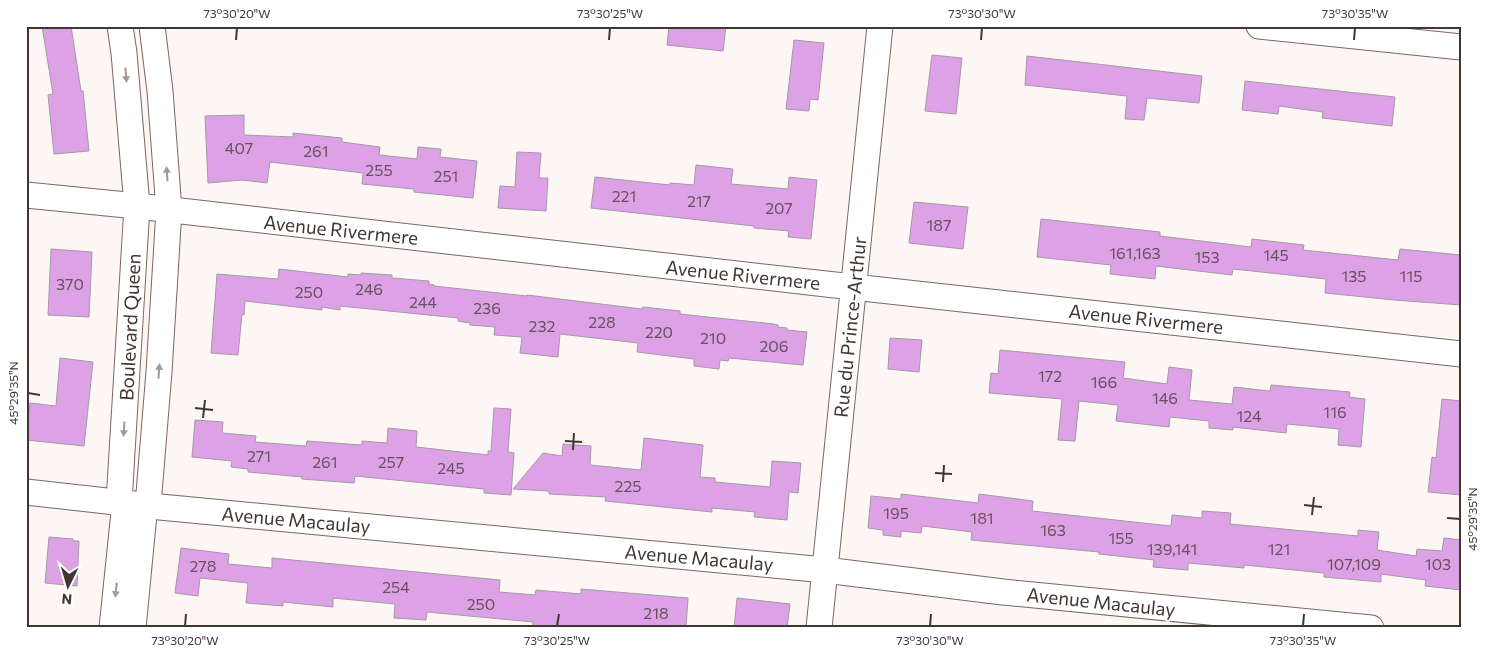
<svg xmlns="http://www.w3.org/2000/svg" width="1487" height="654" viewBox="0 0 1487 654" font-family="Commissioner,sans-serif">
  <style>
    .building { fill: #dda2e6; stroke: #a697a8 }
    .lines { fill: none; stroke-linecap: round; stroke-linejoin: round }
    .street-casing { stroke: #7c675e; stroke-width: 27 }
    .street { stroke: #fff; stroke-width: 25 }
    .oneway { fill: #a09a98 }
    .ticks { fill: none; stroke: #403632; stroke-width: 2 }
    .labels { text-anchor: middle; stroke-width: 4; stroke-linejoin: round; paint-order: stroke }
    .number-label { font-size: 16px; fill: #67515f }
    .street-label { font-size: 19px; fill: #403632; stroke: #fff }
    .neatline { fill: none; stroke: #403632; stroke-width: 2 }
    .ticks-label { font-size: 12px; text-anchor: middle; fill: #403632 }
  </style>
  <rect width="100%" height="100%" fill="#fcf7f5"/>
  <path class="building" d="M 42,26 L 71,26 L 81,91 L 83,91 L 89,151 L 54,154 L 48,95 L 53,94 Z
    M 669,26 L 726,26 L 723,51 L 667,45 Z
    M 794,40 L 824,43 L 818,100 L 810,99 L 809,111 L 786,109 Z
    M 932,55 L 962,58 L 956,114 L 925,111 Z
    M 1027,56 L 1202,76 L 1199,103 L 1147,98 L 1144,120 L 1125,119 L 1127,96 L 1025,85 Z
    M 1245,81 L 1395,97 L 1392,126 L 1322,118 L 1323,112 L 1279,106 L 1278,114 L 1242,110 Z
    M 244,115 L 244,135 L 293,137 L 293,133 L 342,138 L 342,142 L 380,147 L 379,155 L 417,159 L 418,147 L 441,149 L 440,157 L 477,161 L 473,198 L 414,192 L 414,189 L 362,184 L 363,173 L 270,162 L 267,183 L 242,180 L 208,183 L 205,116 Z
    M 517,152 L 541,153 L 539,178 L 548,178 L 546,211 L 498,208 L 500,186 L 515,187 Z
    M 696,165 L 733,169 L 731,184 L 788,189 L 789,177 L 817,180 L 811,239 L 788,237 L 789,231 L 754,228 L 754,226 L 591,208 L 595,177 L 670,185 L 670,183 L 694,185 Z
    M 914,202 L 968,207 L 963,249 L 909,243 Z
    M 1041,219 L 1160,232 L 1160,236 L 1251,247 L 1252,239 L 1304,245 L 1303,250 L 1398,260 L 1400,249 L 1461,255 L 1461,305 L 1394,300 L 1325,293 L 1326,279 L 1233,269 L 1232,275 L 1156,266 L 1155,279 L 1110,274 L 1111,265 L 1037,257 Z
    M 51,249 L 92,252 L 89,317 L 48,315 Z
    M 279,269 L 348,277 L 348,274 L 361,275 L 361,273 L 392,275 L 392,278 L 429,281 L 429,284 L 434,285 L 434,286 L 527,296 L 527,295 L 642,309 L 643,307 L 680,311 L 680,314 L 774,324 L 778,325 L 778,327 L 787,328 L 787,330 L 807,332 L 803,365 L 729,358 L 728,361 L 720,360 L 719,369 L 694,366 L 694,359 L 637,352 L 638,343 L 560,334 L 558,357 L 520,353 L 522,337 L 494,335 L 495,327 L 470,325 L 470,323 L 458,321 L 458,318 L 340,306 L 340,310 L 322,307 L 322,310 L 245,301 L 244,315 L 242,314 L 238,355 L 211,353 L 217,274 L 278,279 Z
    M 890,338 L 922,340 L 919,372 L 888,369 Z
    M 1000,350 L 1125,362 L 1123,378 L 1167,384 L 1169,367 L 1192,370 L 1189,400 L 1232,404 L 1234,387 L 1270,391 L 1271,385 L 1350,392 L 1349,397 L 1365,399 L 1361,447 L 1338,445 L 1339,429 L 1287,424 L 1286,433 L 1233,427 L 1233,430 L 1209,428 L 1209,421 L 1170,417 L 1169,427 L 1116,421 L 1118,405 L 1079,401 L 1075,441 L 1058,440 L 1062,399 L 989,393 L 991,373 L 998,374 Z
    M 60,358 L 93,362 L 84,446 L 26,440 L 30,403 L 56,406 Z
    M 1442,399 L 1461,401 L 1461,495 L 1428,492 L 1432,457 L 1436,458 Z
    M 494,408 L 511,409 L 508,452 L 514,453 L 511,495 L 484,493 L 484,489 L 355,476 L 354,483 L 302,479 L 302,477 L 248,472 L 248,469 L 231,467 L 232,461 L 192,457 L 195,420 L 223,422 L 222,433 L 256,436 L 255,442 L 306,446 L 307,441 L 362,445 L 362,441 L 387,443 L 388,428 L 417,431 L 416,447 L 488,455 L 488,451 L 491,451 Z
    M 644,438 L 703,445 L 700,477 L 715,478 L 715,482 L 770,487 L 772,461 L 801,463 L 798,493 L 789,492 L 787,520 L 754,517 L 755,512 L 712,508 L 712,512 L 605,501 L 606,497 L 549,494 L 549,491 L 513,489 L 543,453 L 562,456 L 563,444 L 591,446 L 590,465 L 641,470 Z
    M 901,494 L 978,503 L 979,494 L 1033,501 L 1032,511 L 1171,526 L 1172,515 L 1202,518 L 1202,511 L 1231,513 L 1230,524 L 1358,536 L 1358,530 L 1379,532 L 1377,550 L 1416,556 L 1417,549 L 1442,551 L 1444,538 L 1461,540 L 1461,590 L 1425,586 L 1426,580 L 1381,574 L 1381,582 L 1324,577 L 1324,573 L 1244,565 L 1244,568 L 1188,563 L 1188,570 L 1153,567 L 1154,560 L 1099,554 L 1099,552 L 971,540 L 972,532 L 922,526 L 921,533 L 901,531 L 901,537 L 883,535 L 883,530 L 868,528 L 871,496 L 901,499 Z
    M 49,537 L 73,539 L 73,541 L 79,541 L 77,586 L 45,583 Z
    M 181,548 L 229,554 L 228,564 L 272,568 L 272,558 L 500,580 L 499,592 L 535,595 L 536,590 L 581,594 L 581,589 L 688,598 L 686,628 L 554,628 L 533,626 L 533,622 L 427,612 L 426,620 L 394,618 L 395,604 L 333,598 L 333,607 L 283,602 L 283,606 L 246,603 L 248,583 L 200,578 L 198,596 L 175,593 Z
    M 737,598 L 790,604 L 787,628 L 734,628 Z"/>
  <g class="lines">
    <defs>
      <path id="street" d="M 1259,26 L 1461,47
        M 26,195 L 137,206 L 835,285 L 1461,354
        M 26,492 L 160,507 L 825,570 L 1003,592 L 1371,628
        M 112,628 L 124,512 L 119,502 L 137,206 L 124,53 L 120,26
        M 133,628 L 144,514 L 148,505 L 159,372 L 169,210 L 160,91 L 152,26
        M 819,628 L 880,26"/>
    </defs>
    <use href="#street" class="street-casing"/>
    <use href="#street" class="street"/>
  </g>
  <defs><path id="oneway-solid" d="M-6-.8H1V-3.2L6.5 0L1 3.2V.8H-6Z" transform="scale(1.25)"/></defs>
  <g class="oneway">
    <use href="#oneway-solid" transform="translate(126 75) rotate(85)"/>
    <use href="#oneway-solid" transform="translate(167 174) rotate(-94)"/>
    <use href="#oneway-solid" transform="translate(159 371) rotate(-86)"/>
    <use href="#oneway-solid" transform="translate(124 429) rotate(93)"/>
    <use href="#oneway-solid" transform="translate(116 590) rotate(96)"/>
  </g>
  <path class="ticks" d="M 236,40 L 237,28M 609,40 L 610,28M 981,40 L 982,28M 1354,40 L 1355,28M 28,393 L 40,395M 195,408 L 213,410M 203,418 L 205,400M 565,441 L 582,442M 573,450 L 574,433M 935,473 L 952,474M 943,482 L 944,465M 1304,505 L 1322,507M 1312,515 L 1314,497M 1447,518 L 1460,519M 185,626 L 186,614M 557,626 L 559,614M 930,626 L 931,614M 1303,626 L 1304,614"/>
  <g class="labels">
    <g class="number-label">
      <text x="239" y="154">407</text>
      <text x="316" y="157">261</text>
      <text x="379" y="176">255</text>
      <text x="446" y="182">251</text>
      <text x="624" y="202">221</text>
      <text x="699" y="207">217</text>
      <text x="779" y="214">207</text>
      <text x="939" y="231">187</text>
      <text x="1135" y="259">161,163</text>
      <text x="1276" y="261">145</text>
      <text x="1207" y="263">153</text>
      <text x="1354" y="282">135</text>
      <text x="1411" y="282">115</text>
      <text x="70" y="290">370</text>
      <text x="369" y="295">246</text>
      <text x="309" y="298">250</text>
      <text x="423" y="308">244</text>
      <text x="487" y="314">236</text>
      <text x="602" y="328">228</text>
      <text x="542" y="332">232</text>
      <text x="659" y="338">220</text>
      <text x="713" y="344">210</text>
      <text x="774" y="352">206</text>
      <text x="1050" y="382">172</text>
      <text x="1104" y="388">166</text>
      <text x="1165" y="404">146</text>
      <text x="1335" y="418">116</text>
      <text x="1249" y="422">124</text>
      <text x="259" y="462">271</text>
      <text x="325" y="468">261</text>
      <text x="391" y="468">257</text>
      <text x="451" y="474">245</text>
      <text x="628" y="492">225</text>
      <text x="896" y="519">195</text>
      <text x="982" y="524">181</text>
      <text x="1053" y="536">163</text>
      <text x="1121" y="544">155</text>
      <text x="1172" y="555">139,141</text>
      <text x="1279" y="555">121</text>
      <text x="1354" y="570">107,109</text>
      <text x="1438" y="570">103</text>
      <text x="203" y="572">278</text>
      <text x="396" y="593">254</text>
      <text x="481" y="610">250</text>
      <text x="656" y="619">218</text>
    </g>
    <g class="street-label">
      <text transform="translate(341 230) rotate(6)" y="7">Avenue Rivermere</text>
      <text transform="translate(743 275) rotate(6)" y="7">Avenue Rivermere</text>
      <text transform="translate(1146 319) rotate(6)" y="7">Avenue Rivermere</text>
      <text transform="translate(130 327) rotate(-87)" y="7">Boulevard Queen</text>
      <text transform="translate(850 327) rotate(-84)" y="7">Rue du Prince-Arthur</text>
      <text transform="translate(296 520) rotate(5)" y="7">Avenue Macaulay</text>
      <text transform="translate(699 558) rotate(5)" y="7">Avenue Macaulay</text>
      <text transform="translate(1101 602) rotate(6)" y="7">Avenue Macaulay</text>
    </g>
  </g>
  <rect width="1487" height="654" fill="none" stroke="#ffffff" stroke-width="55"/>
  <g transform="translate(68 586) rotate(185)" stroke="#ffffff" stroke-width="4" paint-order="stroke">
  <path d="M0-4L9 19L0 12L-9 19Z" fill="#403632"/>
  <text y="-8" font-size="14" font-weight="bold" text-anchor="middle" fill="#403632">N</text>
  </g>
  <rect x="28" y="28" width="1432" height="598" class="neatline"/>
  <g class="ticks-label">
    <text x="237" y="18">73°30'20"W</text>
    <text x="610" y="18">73°30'25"W</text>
    <text x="982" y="18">73°30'30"W</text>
    <text x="1355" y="18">73°30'35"W</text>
    <text transform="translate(14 393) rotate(-90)" y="4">45°29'35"N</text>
    <text transform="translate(1473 519) rotate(-90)" y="4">45°29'35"N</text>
    <text x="185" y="645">73°30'20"W</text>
    <text x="557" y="645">73°30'25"W</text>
    <text x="930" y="645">73°30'30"W</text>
    <text x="1303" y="645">73°30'35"W</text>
  </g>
</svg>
